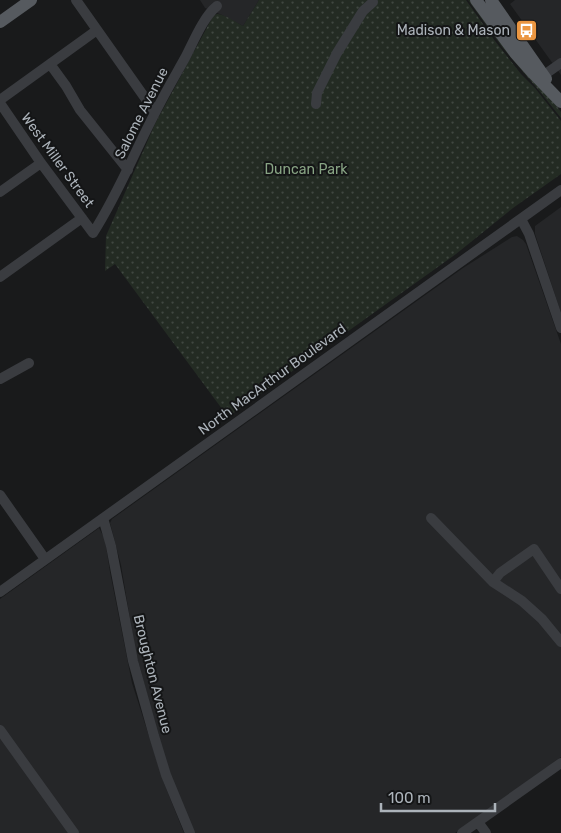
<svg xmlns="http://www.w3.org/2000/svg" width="561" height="833" viewBox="0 0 561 833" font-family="Rubik,sans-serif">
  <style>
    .built { fill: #252628 }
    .grass { fill: url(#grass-dots) }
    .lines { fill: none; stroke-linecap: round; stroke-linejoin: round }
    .minor { stroke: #3a3c40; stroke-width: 10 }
    .major { stroke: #565a5f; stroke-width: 12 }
    .labels { text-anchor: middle; stroke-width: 4; stroke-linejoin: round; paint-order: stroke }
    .poi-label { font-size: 14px; fill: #acb3ba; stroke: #141516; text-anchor: end }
    .street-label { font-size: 14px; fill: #acb3ba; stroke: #141516 }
    .park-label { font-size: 14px; fill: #88a484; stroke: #141516 }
  </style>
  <defs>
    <pattern id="grass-dots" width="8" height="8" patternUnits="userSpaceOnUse" patternTransform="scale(1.25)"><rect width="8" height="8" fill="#232b23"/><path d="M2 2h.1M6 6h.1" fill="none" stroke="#404741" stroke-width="1.8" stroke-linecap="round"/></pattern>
  </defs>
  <rect width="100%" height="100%" fill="#191a1b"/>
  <path class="built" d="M 200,0 L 259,0 L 243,26 L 222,15 L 205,8 Z
    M 515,0 L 561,0 L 561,75 L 510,4 Z
    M 561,207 L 561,313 L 535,234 L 535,226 Z
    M 517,236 L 523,240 L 526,244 L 561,344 L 561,757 L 455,833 L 194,833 L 169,772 L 161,747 L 135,649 L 121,565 L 110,523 L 112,519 L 463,268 L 512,237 Z
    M 99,528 L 105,539 L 110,572 L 132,683 L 164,783 L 184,833 L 0,833 L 0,599 Z"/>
  <path class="grass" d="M 259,0 L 466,0 L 495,41 L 521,74 L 535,88 L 561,121 L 561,174 L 513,208 L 456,254 L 228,417 L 115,264 L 105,271 L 106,236 L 155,124 L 211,20 C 212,17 214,15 217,14 C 222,13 238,23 243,26 Z
    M 468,0 L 473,0 L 553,101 L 561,112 L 561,118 L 541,93 L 502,47 Z"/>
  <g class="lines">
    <path class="minor" d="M 76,0 L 155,112
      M 50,64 L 66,86 L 80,110 L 128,170
      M 544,75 L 561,63
      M 0,100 L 97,30
      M 0,103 L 41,163 L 93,233 C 118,194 134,153 156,111 C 165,93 175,76 185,58 C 193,43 203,17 217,6
      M 316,104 L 317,93 L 337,53 L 363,11 L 373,2
      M 0,192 L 41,163
      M 521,219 L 529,234 L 561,328
      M 0,277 L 82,218
      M 0,379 L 29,363
      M 0,495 L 45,559
      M 103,518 L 111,546 L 133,661 L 154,736 L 166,775 L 190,833
      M 431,518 L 493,582 L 522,601 L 542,619 L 561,642
      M 493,582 L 500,573 L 534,549 L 561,589
      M 0,592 L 561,190
      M 0,730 L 74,833
      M 478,822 L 486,833
      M 462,833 L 561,763"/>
    <path class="major" d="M 476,0 L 515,53 L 531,71 L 561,102
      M 491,0 L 546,79
      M 0,22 L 31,0"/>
  </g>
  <defs>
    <symbol id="bus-square" viewBox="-11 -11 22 22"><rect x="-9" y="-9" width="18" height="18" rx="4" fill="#eb9641" stroke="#141516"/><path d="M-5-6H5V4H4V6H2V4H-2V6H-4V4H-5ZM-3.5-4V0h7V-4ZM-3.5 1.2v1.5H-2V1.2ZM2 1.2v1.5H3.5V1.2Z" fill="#fff"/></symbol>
  </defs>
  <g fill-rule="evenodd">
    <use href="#bus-square" x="514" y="18" width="25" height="25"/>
  </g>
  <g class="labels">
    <g class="poi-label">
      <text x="510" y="35">Madison &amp; Mason</text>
    </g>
    <g class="street-label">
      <text transform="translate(141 113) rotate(-63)" y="5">Salome Avenue</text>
      <text transform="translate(58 160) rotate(54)" y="5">West Miller Street</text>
      <text transform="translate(272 379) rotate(-36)" y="5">North MacArthur Boulevard</text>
      <text transform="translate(153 674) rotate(76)" y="5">Broughton Avenue</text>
    </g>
    <g class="park-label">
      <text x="306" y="174">Duncan Park</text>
    </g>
  </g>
  <path d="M381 803v8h114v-8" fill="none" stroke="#acb3ba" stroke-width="2.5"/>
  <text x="388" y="803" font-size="15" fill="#acb3ba" stroke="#141516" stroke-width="4" paint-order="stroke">100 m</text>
</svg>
